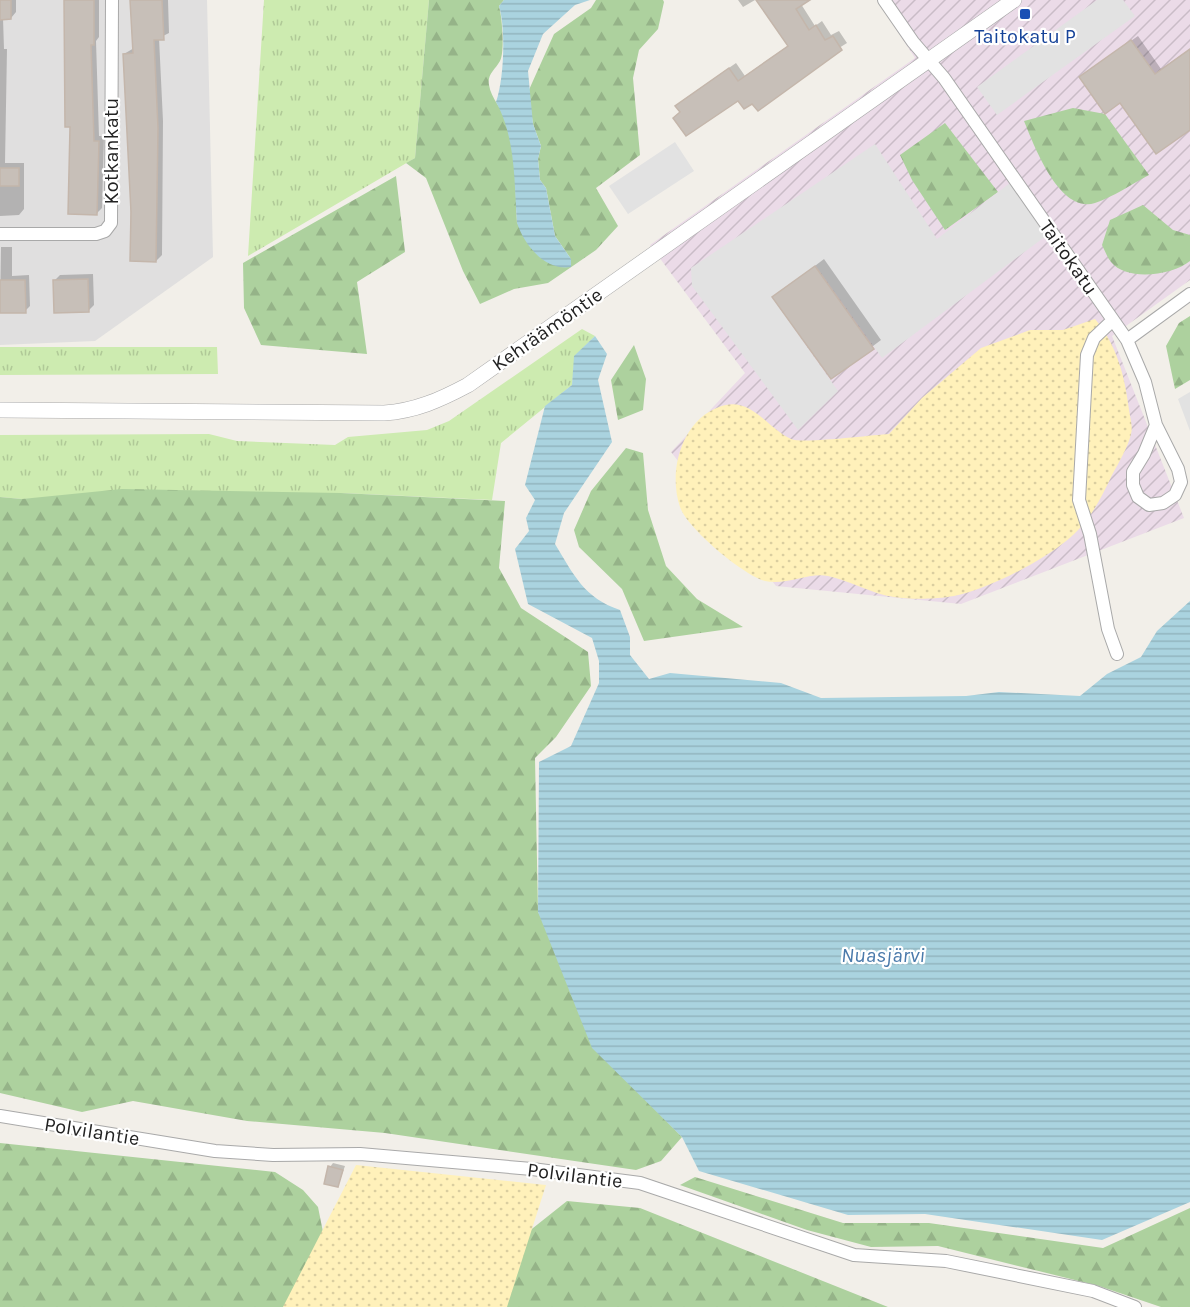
<svg xmlns="http://www.w3.org/2000/svg" width="1190" height="1307" viewBox="0 0 1190 1307" font-family="Karla,sans-serif">
  <style>
    .residential { fill: #e0dfdf }
    .industrial { fill: url(#industrial-furrows) }
    .grass { fill: url(#grass-tufts) }
    .forest { fill: url(#forest-firs) }
    .sand { fill: url(#sand-dots) }
    .parking { fill: #e2e2e2 }
    .water { fill: url(#water-rules) }
    .shadow { fill: #0003 }
    .building { fill: #c7bfb8; stroke: #c4b6ab; stroke-width: 1.5 }
    .lines { fill: none; stroke-linecap: round; stroke-linejoin: round }
    .minor-casing { stroke: #a9a9a9; stroke-width: 14 }
    .tertiary-casing { stroke: #a9a9a9; stroke-width: 16 }
    .minor { stroke: #fff; stroke-width: 12 }
    .tertiary { stroke: #fff; stroke-width: 15 }
    .transit-dot { fill: #1a4fb4; stroke: #fff; stroke-width: 2 }
    .labels { text-anchor: middle; stroke-width: 4.5; stroke-linejoin: round; paint-order: stroke }
    .transit-label { font-size: 20px; fill: #164399; stroke: #fff }
    .street-label { font-size: 20px; fill: #222; stroke: #fff }
    .water-label { font-size: 21px; font-style: italic; fill: #4a7aab; stroke: #fff }
  </style>
  <defs>
    <pattern id="industrial-furrows" width="10" height="10" patternUnits="userSpaceOnUse" patternTransform="scale(1.5)"><rect width="10" height="10" fill="#ebdbe8"/><path d="M-1 1l2-2M0 10L10 0M9 11l2-2" fill="none" stroke="#c9bcc7"/></pattern>
    <pattern id="grass-tufts" width="24" height="20" patternUnits="userSpaceOnUse" patternTransform="scale(1.5)"><rect width="24" height="20" fill="#cdebb0"/><path d="M3 7l-1-3M5 7V3M7 7l1-3M15 17l-1-3M17 17v-4M19 17l1-3" fill="none" stroke="#b0c997"/></pattern>
    <pattern id="forest-firs" width="22" height="20" patternUnits="userSpaceOnUse" patternTransform="scale(1.5)"><rect width="22" height="20" fill="#add19e"/><path d="M5 1l3.5 6h-7zM16 11l3.5 6h-7z" fill="#95b388"/></pattern>
    <pattern id="sand-dots" width="8" height="8" patternUnits="userSpaceOnUse" patternTransform="scale(1.5)"><rect width="8" height="8" fill="#fff1ba"/><path d="M2 2h.1M6 6h.1" fill="none" stroke="#dacea0" stroke-width="1.8" stroke-linecap="round"/></pattern>
    <pattern id="water-rules" width="6" height="5" patternUnits="userSpaceOnUse" patternTransform="scale(1.5)"><rect width="6" height="5" fill="#aad3df"/><path d="M0 2.5h6" fill="none" stroke="#92b5bf"/></pattern>
  </defs>
  <rect width="100%" height="100%" fill="#f2efe9"/>
  <path class="residential" d="M 0,0 L 207,0 L 213,257 L 95,341 L 0,345 Z"/>
  <path class="industrial" d="M 877,0 L 1190,0 L 1190,280 L 1112,336 L 1184,518 L 961,604 L 776,586 L 671,452 L 745,373 L 650,245 L 915,58 Z"/>
  <path class="grass" d="M 264,0 L 429,0 L 415,158 L 248,256 Z
    M 582,329 L 595,336 L 575,356 L 572,385 L 501,443 L 492,500 L 341,493 L 22,499 L 0,497 L 0,435 L 209,434 L 237,441 L 335,445 L 348,437 L 427,430 L 449,421 Z
    M 0,347 L 217,347 L 218,374 L 0,375 Z"/>
  <path class="forest" d="M 429,0 L 504,0 L 499,6 C 502,16 505,52 500,61 C 495,70 487,74 489,85 C 491,99 503,109 507,122 C 517,153 515,191 517,223 L 571,259 L 555,236 L 546,188 L 540,180 L 538,159 L 541,146 L 533,124 L 528,92 L 554,34 L 591,8 L 596,0 L 663,0 L 664,2 L 658,29 L 639,50 L 633,78 L 640,155 L 596,188 L 618,226 L 596,250 L 548,283 L 514,289 L 480,304 L 463,271 L 426,178 L 406,163 L 415,158 Z
    M 1073,108 L 1105,114 L 1149,175 C 1132,184 1113,197 1095,203 C 1059,214 1034,145 1024,121 Z
    M 945,123 L 998,192 L 945,230 L 912,180 L 900,155 Z
    M 396,176 L 405,252 L 357,282 L 367,354 L 261,345 L 244,308 L 243,263 Z
    M 1143,205 L 1173,230 L 1190,235 L 1190,261 C 1173,275 1127,282 1111,262 C 1107,257 1105,251 1102,245 L 1110,220 Z
    M 1190,316 L 1190,380 L 1175,389 L 1166,346 L 1179,323 Z
    M 634,345 L 646,379 L 643,410 L 618,420 L 611,380 Z
    M 626,448 L 643,453 L 648,510 L 666,566 L 697,599 L 743,627 L 644,641 L 622,589 L 579,547 L 574,530 L 591,491 Z
    M 122,489 L 341,493 L 505,501 L 499,568 L 521,608 L 588,652 L 591,686 L 556,737 L 535,758 L 538,912 L 642,1096 L 682,1137 L 661,1161 L 636,1170 L 385,1133 L 247,1121 L 133,1101 L 82,1112 L 0,1093 L 0,497 L 22,499 Z
    M 0,1143 L 275,1172 L 303,1190 L 318,1207 L 323,1232 L 294,1307 L 0,1307 Z
    M 695,1177 L 843,1223 L 929,1223 L 1103,1248 L 1190,1208 L 1190,1307 L 1161,1307 L 1099,1286 L 938,1246 L 871,1247 L 807,1230 L 680,1185 Z
    M 567,1201 L 640,1208 L 888,1307 L 484,1307 L 523,1236 Z"/>
  <path class="sand" d="M 1095,319 C 1117,345 1125,377 1129,410 C 1130,417 1133,427 1131,434 C 1128,447 1119,462 1112,475 C 1103,494 1094,513 1079,529 C 1056,555 988,590 954,596 C 937,599 912,600 894,597 C 872,594 851,581 828,576 C 809,572 785,586 765,581 C 743,575 687,528 680,507 C 668,472 681,421 719,407 C 750,395 766,427 791,439 C 802,444 872,435 889,434 L 922,398 L 981,348 L 1030,330 L 1063,330 Z
    M 356,1165 L 546,1185 L 507,1307 L 283,1307 Z"/>
  <path class="parking" d="M 1097,0 L 1123,0 L 1135,16 L 997,115 L 977,87 Z
    M 675,142 L 694,171 L 628,214 L 609,186 Z
    M 875,144 L 937,239 L 1010,183 L 1046,236 L 882,358 L 816,266 L 772,297 L 838,391 L 798,430 L 692,286 L 691,268 Z
    M 1190,392 L 1190,431 L 1178,399 Z"/>
  <path class="water" d="M 504,0 L 590,0 L 575,5 L 543,34 L 528,71 L 533,124 L 541,146 L 538,159 L 540,180 L 546,188 L 555,236 L 571,259 L 571,267 C 545,271 525,246 517,223 C 514,182 516,138 496,102 C 504,80 506,29 499,6 Z
    M 595,336 L 607,354 L 598,380 L 612,442 L 564,513 L 555,544 C 574,575 584,598 620,610 L 630,637 L 630,655 L 649,679 L 670,673 L 781,683 L 821,698 L 966,696 L 999,692 L 1080,696 L 1107,674 L 1141,657 L 1157,631 L 1190,601 L 1190,1202 L 1102,1240 L 925,1214 L 848,1215 L 699,1171 L 682,1137 L 592,1048 L 538,912 L 539,762 L 571,746 L 599,683 L 599,661 L 592,638 L 528,604 L 515,549 L 529,531 L 526,518 L 535,500 L 525,485 L 545,406 L 572,385 L 574,356 Z"/>
  <path class="shadow" d="M 0,0 L 16,0 L 16,12 L 11,18 L 3,18 L 4,49 L 7,49 L 5,163 L 24,163 L 24,209 L 19,215 L 0,216 Z
    M 65,0 L 99,0 L 99,37 L 96,41 L 99,136 L 104,136 L 102,208 L 96,214 L 72,126 Z
    M 132,0 L 168,0 L 169,33 L 159,38 L 163,121 L 162,255 L 156,261 L 131,260 L 130,129 L 124,54 L 134,48 Z
    M 738,0 L 755,0 L 743,7 Z
    M 758,0 L 805,0 L 801,4 L 815,26 L 822,21 L 831,35 L 839,31 L 847,43 L 753,102 L 738,99 L 682,112 L 677,106 L 683,100 L 736,63 L 745,76 L 789,45 Z
    M 1138,36 L 1161,69 L 1190,49 L 1190,128 L 1120,101 L 1086,72 Z
    M 1,247 L 12,247 L 12,276 L 29,275 L 30,306 L 25,311 L 0,312 Z
    M 824,259 L 881,340 L 832,377 L 774,297 Z
    M 93,274 L 94,305 L 89,310 L 55,280 L 60,275 Z
    M 333,1163 L 345,1166 L 338,1186 L 330,1167 Z"/>
  <path class="building" d="M 0,0 L 11,0 L 11,19 L 0,20 Z
    M 64,0 L 94,0 L 94,45 L 91,45 L 94,141 L 99,141 L 97,215 L 68,214 L 70,127 L 65,127 Z
    M 130,0 L 162,0 L 164,40 L 154,40 L 158,128 L 156,262 L 130,261 L 131,212 L 123,54 L 133,53 Z
    M 756,0 L 810,0 L 796,9 L 809,30 L 816,25 L 825,40 L 833,36 L 842,50 L 758,111 L 752,104 L 744,109 L 738,101 L 686,136 L 673,118 L 680,112 L 675,106 L 729,68 L 738,81 L 788,46 Z
    M 1131,40 L 1155,74 L 1190,49 L 1190,130 L 1156,154 L 1120,103 L 1105,114 L 1079,77 Z
    M 0,168 L 19,168 L 19,186 L 0,186 Z
    M 815,266 L 874,349 L 831,379 L 772,297 Z
    M 88,279 L 89,312 L 54,313 L 53,280 Z
    M 0,280 L 25,280 L 26,313 L 0,313 Z
    M 328,1166 L 343,1170 L 338,1187 L 324,1184 Z"/>
  <g class="lines">
    <defs>
      <path id="minor" d="M 884,0 L 913,42 L 944,78 L 1127,340 L 1145,382 L 1156,425 L 1178,469 L 1181,482 L 1175,495 L 1163,503 L 1149,505 L 1138,497 L 1133,485 L 1133,472 L 1144,454 L 1156,425
        M 0,234 L 96,234 L 105,231 L 111,223 L 112,0
        M 1113,320 L 1094,338 L 1087,355 L 1079,500 L 1090,534 L 1108,629 L 1117,654
        M 1127,340 L 1190,294
        M 0,1116 L 215,1151 L 273,1155 L 360,1154 L 532,1169 L 640,1183 L 854,1255 L 946,1261 L 1093,1291 L 1135,1307"/>
      <path id="tertiary" d="M 0,410 L 384,413 C 415,411 440,400 468,385 L 1014,0"/>
    </defs>
    <use href="#minor" class="minor-casing"/>
    <use href="#tertiary" class="tertiary-casing"/>
    <use href="#minor" class="minor"/>
    <use href="#tertiary" class="tertiary"/>
  </g>
  <rect class="transit-dot" x="1019" y="8" width="12" height="12" rx="3"/>
  <g class="labels">
    <g class="transit-label">
      <text x="1025" y="43">Taitokatu P</text>
    </g>
    <g class="street-label">
      <text transform="translate(111 151) rotate(-90)" y="7">Kotkankatu</text>
      <text transform="translate(1069 257) rotate(55)" y="7">Taitokatu</text>
      <text transform="translate(547 329) rotate(-35)" y="7">Kehräämöntie</text>
      <text transform="translate(92 1131) rotate(9)" y="7">Polvilantie</text>
      <text transform="translate(575 1175) rotate(7)" y="7">Polvilantie</text>
    </g>
    <g class="water-label">
      <text x="883" y="962">Nuasjärvi</text>
    </g>
  </g>
</svg>
